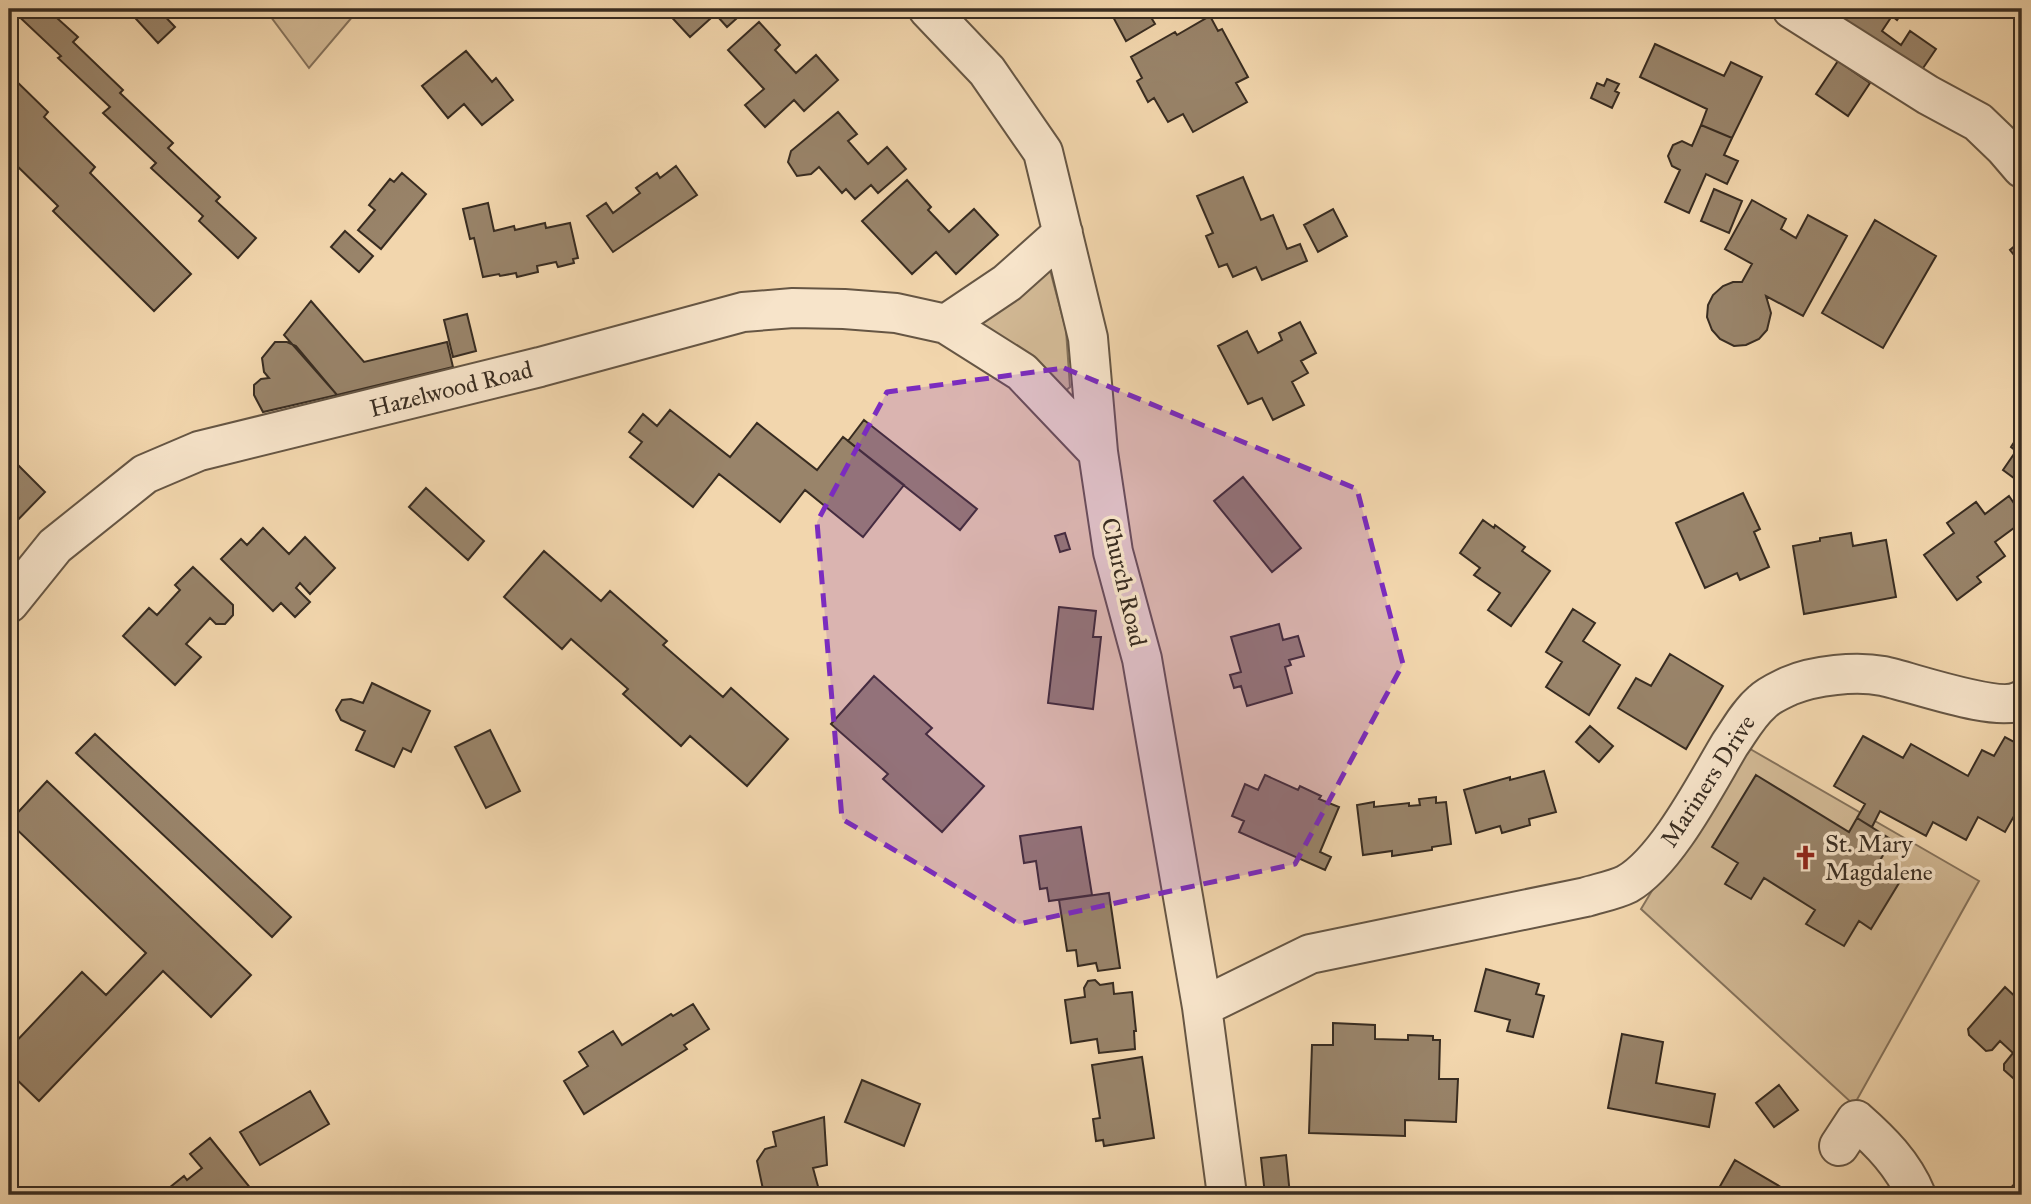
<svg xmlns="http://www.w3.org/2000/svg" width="2031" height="1204" viewBox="0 0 2031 1204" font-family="'IM FELL Great Primer',serif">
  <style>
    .green { fill: #d2b995; stroke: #85725b; stroke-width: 2 }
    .building { fill: #99846a; stroke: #382c21; stroke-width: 2 }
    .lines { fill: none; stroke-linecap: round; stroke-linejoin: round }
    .minor-casing { stroke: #665644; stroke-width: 42 }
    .minor { stroke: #f7e4ca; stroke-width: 38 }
    .marked { fill: #7b2cbf; fill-opacity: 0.2; stroke: #7b2cbf; stroke-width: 5; stroke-dasharray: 14 9; stroke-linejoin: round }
    .labels { text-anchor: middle; stroke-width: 7; stroke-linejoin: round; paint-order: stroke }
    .street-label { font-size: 24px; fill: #382c21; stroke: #f7e4ca }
    .poi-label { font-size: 24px; fill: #382c21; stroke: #f7e4ca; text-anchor: start }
  </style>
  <rect width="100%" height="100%" fill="#f2d6ad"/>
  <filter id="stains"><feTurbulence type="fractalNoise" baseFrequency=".00286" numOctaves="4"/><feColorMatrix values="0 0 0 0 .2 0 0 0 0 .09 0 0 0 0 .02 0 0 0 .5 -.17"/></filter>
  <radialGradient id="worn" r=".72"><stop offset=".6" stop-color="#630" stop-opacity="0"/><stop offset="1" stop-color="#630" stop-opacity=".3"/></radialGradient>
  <path class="green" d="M 265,9 L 359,9 L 309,68 Z
    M 1050,270 L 1066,330 L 1070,387 L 1064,392 L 980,330 L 978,317 Z
    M 1745,746 L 1979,881 L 1854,1105 L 1641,909 L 1680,844 Z"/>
  <path class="building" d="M 11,9 L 47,9 L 78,37 L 73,42 L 123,90 L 120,93 L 173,143 L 168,148 L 220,197 L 216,201 L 256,238 L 238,258 L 199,221 L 203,216 L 151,168 L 156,163 L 103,113 L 110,107 L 58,58 L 61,56 Z
    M 127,9 L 158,9 L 175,27 L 158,43 Z
    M 664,9 L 721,9 L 690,37 Z
    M 727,9 L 745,9 L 746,10 L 727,27 L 718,17 Z
    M 1123,9 L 1146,9 L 1155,24 L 1126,41 L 1112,15 Z
    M 1848,9 L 1905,9 L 1897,20 L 1892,16 L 1882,31 L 1901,45 L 1910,31 L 1936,49 L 1917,77 L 1837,25 Z
    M 1210,16 L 1218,31 L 1222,29 L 1248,77 L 1236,83 L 1247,102 L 1193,132 L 1183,114 L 1168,122 L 1154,98 L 1148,102 L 1137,81 L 1142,78 L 1131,57 L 1175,32 L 1177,35 Z
    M 759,22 L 780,45 L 775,50 L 796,73 L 816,55 L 838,80 L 804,111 L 794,100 L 765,127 L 745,105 L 764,89 L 728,50 Z
    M 1655,44 L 1724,76 L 1731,62 L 1762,77 L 1732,138 L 1701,125 L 1707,109 L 1640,77 Z
    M 466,51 L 492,82 L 496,78 L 513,100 L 482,125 L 464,104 L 448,118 L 422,86 Z
    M 1838,61 L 1870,83 L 1848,116 L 1816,94 Z
    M 9,74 L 48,112 L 44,117 L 95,167 L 90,173 L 191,274 L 154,311 L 53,211 L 58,206 L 9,158 Z
    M 1607,79 L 1619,84 L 1615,91 L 1619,93 L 1612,108 L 1591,98 L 1597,83 L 1604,86 Z
    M 838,112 L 857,134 L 848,141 L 868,164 L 887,147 L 906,169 L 878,193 L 871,185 L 855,199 L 846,189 L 842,193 L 819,167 L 811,174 L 797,176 L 788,162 L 791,151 Z
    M 1701,125 L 1732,138 L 1724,155 L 1738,161 L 1727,184 L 1706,174 L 1689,213 L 1665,202 L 1680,170 L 1672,166 L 1668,156 L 1673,145 L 1682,141 L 1692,146 Z
    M 676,166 L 697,195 L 613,252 L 587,216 L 606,203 L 613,213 L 640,193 L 636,188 L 657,173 L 660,178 Z
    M 402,173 L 426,194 L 381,249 L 358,230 L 375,210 L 369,205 L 390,179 L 394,182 Z
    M 1243,177 L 1261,220 L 1273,215 L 1287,249 L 1300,244 L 1307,261 L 1262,280 L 1256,267 L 1233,277 L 1227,264 L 1219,267 L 1206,236 L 1213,233 L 1197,196 Z
    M 907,180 L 931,207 L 928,210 L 949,232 L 974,209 L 998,235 L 956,274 L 936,252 L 912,274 L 862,221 Z
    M 1714,189 L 1742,201 L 1729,233 L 1701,221 Z
    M 1752,200 L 1786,219 L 1781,229 L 1796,238 L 1808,215 L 1847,236 L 1803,316 L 1766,296 L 1771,313 L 1767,330 L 1759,339 L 1746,345 L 1734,346 L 1720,339 L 1712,330 L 1707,317 L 1708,305 L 1713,295 L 1723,286 L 1733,282 L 1742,282 L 1752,264 L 1725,249 Z
    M 488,203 L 494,231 L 514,226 L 515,230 L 545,223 L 546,228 L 570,223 L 578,258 L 573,259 L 574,263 L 558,267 L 556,262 L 537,266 L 538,272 L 517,277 L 516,273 L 500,276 L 499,274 L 483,277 L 474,238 L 470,239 L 463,209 Z
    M 1333,209 L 1347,236 L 1318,252 L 1304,225 Z
    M 1875,220 L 1936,256 L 1883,348 L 1822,313 Z
    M 345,231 L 373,256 L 359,272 L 331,247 Z
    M 2022,240 L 2022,265 L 2010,250 Z
    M 311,301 L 364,362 L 447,342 L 453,367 L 337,395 L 284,335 Z
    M 467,314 L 476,351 L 453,357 L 444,320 Z
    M 1300,322 L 1316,353 L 1301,361 L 1308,373 L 1292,382 L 1304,405 L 1273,420 L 1262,398 L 1248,404 L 1218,346 L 1247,331 L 1258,353 L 1282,340 L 1279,333 Z
    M 275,342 L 287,342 L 296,346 L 337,395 L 263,412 L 254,395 L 254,385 L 261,379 L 269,378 L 264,372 L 262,358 Z
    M 670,410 L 730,457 L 757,423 L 817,470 L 843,437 L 904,485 L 863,537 L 805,490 L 780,522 L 719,474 L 693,507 L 630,457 L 642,442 L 629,432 L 643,414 L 657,426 Z
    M 864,420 L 977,509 L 960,530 L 848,441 Z
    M 2022,430 L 2022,484 L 2003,470 L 2016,451 L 2011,447 Z
    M 9,456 L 45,492 L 9,529 Z
    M 1243,477 L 1301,548 L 1272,572 L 1214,501 Z
    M 426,488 L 484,541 L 468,560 L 409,507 Z
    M 1743,493 L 1760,529 L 1754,532 L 1769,567 L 1740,580 L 1737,573 L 1705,588 L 1676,523 Z
    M 2009,496 L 2022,515 L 2022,522 L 1995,542 L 2005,556 L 1977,577 L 1981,582 L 1957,600 L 1924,555 L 1954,533 L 1947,523 L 1976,502 L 1985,514 Z
    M 1483,520 L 1494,528 L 1495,525 L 1525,547 L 1522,551 L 1550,571 L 1511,626 L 1488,610 L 1500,593 L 1474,575 L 1480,568 L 1460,553 Z
    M 263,528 L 289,554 L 305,537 L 335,568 L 310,594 L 300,583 L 296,588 L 310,602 L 295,617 L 281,603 L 273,611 L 221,559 L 241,539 L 247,545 Z
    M 1065,533 L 1070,549 L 1060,552 L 1055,536 Z
    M 1851,533 L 1853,546 L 1886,540 L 1896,597 L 1804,614 L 1793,546 L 1820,541 L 1820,538 Z
    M 544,551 L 601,601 L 610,591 L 667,641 L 663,645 L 723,697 L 731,688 L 788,739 L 747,786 L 690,736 L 681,746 L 623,694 L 628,689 L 571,639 L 562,649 L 504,597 Z
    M 193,567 L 233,605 L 233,615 L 225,624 L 216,624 L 210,618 L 186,644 L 201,657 L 175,685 L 123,636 L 149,608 L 157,615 L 180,590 L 175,585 Z
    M 1059,607 L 1096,611 L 1093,637 L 1101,637 L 1093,709 L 1048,703 Z
    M 1573,609 L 1595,623 L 1583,641 L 1620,665 L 1589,715 L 1546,687 L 1562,662 L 1546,652 Z
    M 1279,624 L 1283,640 L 1298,636 L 1304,656 L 1289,660 L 1291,665 L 1285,667 L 1292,693 L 1247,706 L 1241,686 L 1234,688 L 1230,675 L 1241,672 L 1231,637 Z
    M 1670,654 L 1723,686 L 1686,749 L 1618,708 L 1636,678 L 1651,686 Z
    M 874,676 L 932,728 L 926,734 L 984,786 L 942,832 L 883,779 L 888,774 L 831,724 Z
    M 372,683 L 430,711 L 411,752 L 403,748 L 394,767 L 356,750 L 365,731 L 341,720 L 336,710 L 342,700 L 351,699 L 363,703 Z
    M 1590,726 L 1613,746 L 1599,762 L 1576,742 Z
    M 490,730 L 520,791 L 486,808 L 455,747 Z
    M 95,734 L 291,917 L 272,937 L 76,753 Z
    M 1863,736 L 1903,758 L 1911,744 L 1968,776 L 1982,750 L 1994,756 L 2005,737 L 2022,746 L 2022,802 L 2005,832 L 1978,817 L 1966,840 L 1933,822 L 1926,836 L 1880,811 L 1872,827 L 1857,818 L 1865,804 L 1834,786 Z
    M 1544,771 L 1556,812 L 1529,819 L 1530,825 L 1502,833 L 1500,826 L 1476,833 L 1464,790 L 1510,777 L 1510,780 Z
    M 1265,775 L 1298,790 L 1300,786 L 1321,796 L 1319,799 L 1339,807 L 1320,852 L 1331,857 L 1325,870 L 1239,832 L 1244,821 L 1232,816 L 1245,784 L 1258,790 Z
    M 1756,775 L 1849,832 L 1857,818 L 1892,840 L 1875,869 L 1899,883 L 1871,929 L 1859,921 L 1844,946 L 1806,924 L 1815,910 L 1764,878 L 1751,899 L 1725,884 L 1738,863 L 1712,847 Z
    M 47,781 L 251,975 L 211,1017 L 163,971 L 39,1101 L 9,1072 L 9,1049 L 82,972 L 106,995 L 146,953 L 9,822 Z
    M 1436,797 L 1436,803 L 1446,802 L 1451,844 L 1432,847 L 1432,850 L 1392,856 L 1392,851 L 1363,855 L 1357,805 L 1374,802 L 1374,807 L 1409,803 L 1409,806 L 1420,805 L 1419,799 Z
    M 1081,827 L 1092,895 L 1049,901 L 1047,888 L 1040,889 L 1036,861 L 1024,863 L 1020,836 Z
    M 1109,893 L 1120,968 L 1098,971 L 1096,963 L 1078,966 L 1076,950 L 1067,951 L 1059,900 Z
    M 1486,969 L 1539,984 L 1536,994 L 1544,996 L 1533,1037 L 1507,1031 L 1510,1020 L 1475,1011 Z
    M 1095,980 L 1100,985 L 1113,983 L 1114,994 L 1132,992 L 1136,1031 L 1134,1031 L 1135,1049 L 1099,1053 L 1097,1039 L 1071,1043 L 1065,1000 L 1085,997 L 1084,988 L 1088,981 Z
    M 2005,987 L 2022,1003 L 2022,1086 L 2004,1070 L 2004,1064 L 2013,1053 L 2000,1041 L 1992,1050 L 1986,1051 L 1969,1035 L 1968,1029 Z
    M 693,1004 L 709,1029 L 684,1045 L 687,1049 L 584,1114 L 564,1081 L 588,1066 L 579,1052 L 613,1031 L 622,1045 L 671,1014 L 673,1016 Z
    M 1333,1023 L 1375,1025 L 1375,1039 L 1408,1040 L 1408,1035 L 1433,1036 L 1433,1040 L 1440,1040 L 1439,1079 L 1458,1079 L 1456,1122 L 1405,1120 L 1405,1136 L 1309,1133 L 1312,1045 L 1333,1045 Z
    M 1622,1034 L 1663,1042 L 1656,1083 L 1715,1094 L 1709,1127 L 1608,1108 Z
    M 1142,1057 L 1154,1138 L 1104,1146 L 1103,1140 L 1096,1141 L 1093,1119 L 1100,1118 L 1092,1065 Z
    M 862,1080 L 920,1104 L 904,1146 L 845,1122 Z
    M 1779,1085 L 1798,1110 L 1774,1127 L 1756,1103 Z
    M 310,1091 L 329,1124 L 260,1165 L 240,1132 Z
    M 824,1117 L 827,1165 L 813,1168 L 819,1190 L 810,1192 L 810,1195 L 774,1195 L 773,1192 L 764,1194 L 757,1161 L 765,1149 L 776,1146 L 773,1132 Z
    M 210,1138 L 256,1195 L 172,1195 L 173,1194 L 169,1188 L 184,1176 L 187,1180 L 202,1168 L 190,1154 Z
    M 1286,1155 L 1290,1195 L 1265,1195 L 1261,1158 Z
    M 1735,1160 L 1786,1190 L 1783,1195 L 1715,1195 Z
    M 2022,1176 L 2022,1195 L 2004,1195 Z"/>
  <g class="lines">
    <defs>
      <path id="minor" d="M 928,9 L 987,71 L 1043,152 L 1088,338 L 1098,452 L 1113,552 L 1142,659 L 1202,1007 L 1227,1195
        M 1792,9 L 1928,95 L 1978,122 L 2004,147 L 2022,168
        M 946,324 L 1007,283 L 1063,233
        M 9,603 L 55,546 L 145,474 L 199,451 L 540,367 L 743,312 L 793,308 L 844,309 L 896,313 L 946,324 L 1022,372 L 1098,452
        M 1202,1007 L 1310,954 L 1586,897 C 1599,893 1615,890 1627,884 C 1667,861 1706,784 1730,744 C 1740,730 1748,714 1762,702 C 1769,695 1781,690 1789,686 C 1815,675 1856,671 1883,676 C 1912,682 1999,714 2022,700
        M 1839,1146 L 1856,1120 C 1881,1142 1903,1164 1916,1195"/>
    </defs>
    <use href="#minor" class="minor-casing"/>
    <use href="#minor" class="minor"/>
  </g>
  <path class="marked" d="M 1064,368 L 1357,489 L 1403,664 L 1295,864 L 1019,924 L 842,819 L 817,522 L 887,392 Z"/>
  <defs>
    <symbol id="church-bare" viewBox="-9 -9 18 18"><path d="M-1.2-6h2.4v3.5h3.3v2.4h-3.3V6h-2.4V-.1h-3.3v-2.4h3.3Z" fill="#8f2418" stroke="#f7e4ca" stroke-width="2.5" paint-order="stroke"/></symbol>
  </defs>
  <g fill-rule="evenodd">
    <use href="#church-bare" x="1788" y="840" width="35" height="35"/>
  </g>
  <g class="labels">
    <g class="street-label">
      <text transform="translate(451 389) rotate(-14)" y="8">Hazelwood Road</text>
      <text transform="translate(1124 582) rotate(77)" y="8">Church Road</text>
      <text transform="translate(1708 781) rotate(-57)" y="8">Mariners Drive</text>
    </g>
    <g class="poi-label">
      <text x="1825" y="852">St. Mary<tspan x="1825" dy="28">Magdalene</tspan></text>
    </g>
  </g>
  <rect width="2031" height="1204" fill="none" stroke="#f2d6ad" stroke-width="35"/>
  <rect x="10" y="10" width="2010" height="1183" fill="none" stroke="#382c21" stroke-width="3.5"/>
  <rect x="18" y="18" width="1996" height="1169" fill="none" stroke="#382c21" stroke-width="2"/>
  <rect width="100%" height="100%" filter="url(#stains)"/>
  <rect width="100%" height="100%" fill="url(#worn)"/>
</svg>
